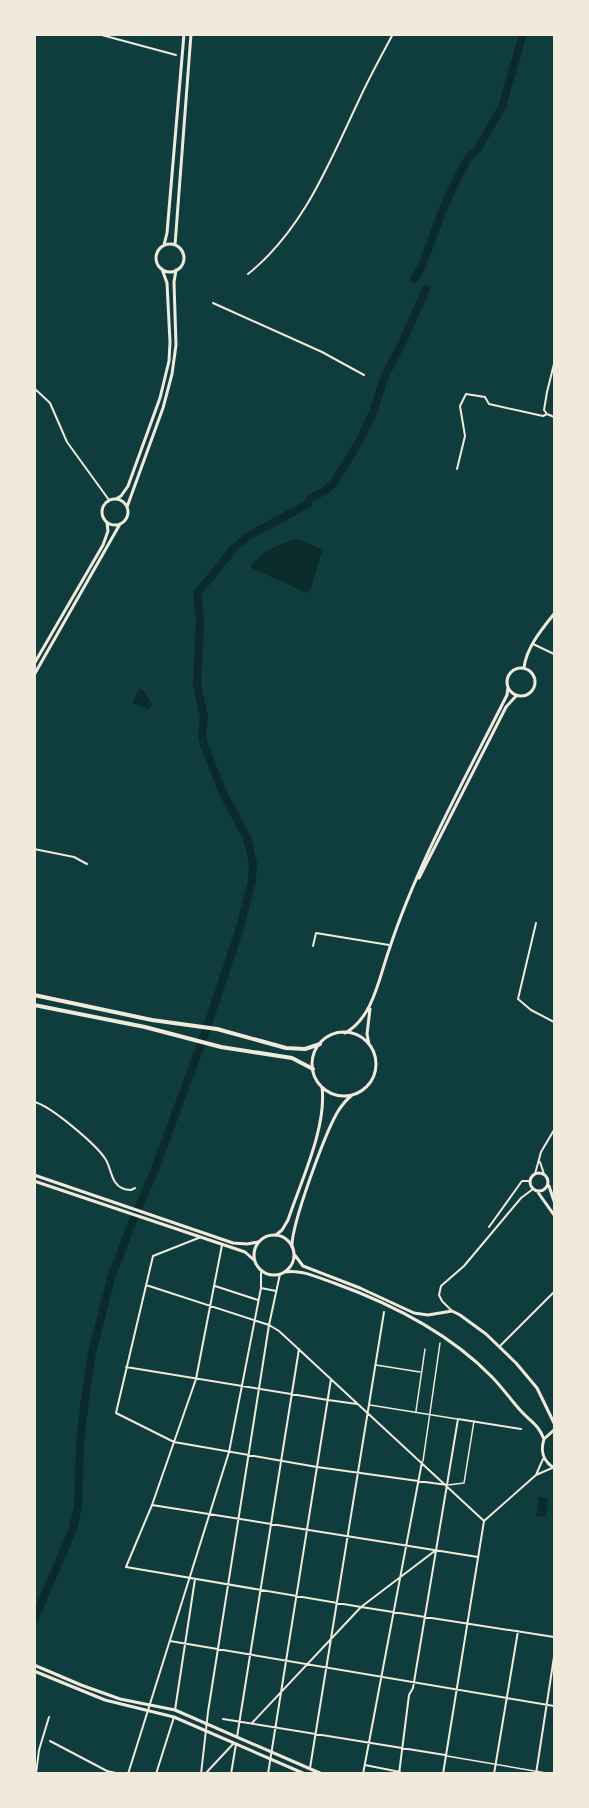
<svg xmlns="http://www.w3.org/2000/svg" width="589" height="1808" viewBox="0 0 589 1808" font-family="Jost,sans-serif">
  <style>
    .water { fill: #0a2a2b }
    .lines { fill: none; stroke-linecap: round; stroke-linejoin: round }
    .river { stroke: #0a2a2b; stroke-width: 8 }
    .pedestrian { stroke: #f1e9da; stroke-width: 1.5 }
    .minor { stroke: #f1e9da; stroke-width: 2 }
    .tertiary { stroke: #f1e9da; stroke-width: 2 }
    .secondary { stroke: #f1e9da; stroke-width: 3 }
    .primary { stroke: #f1e9da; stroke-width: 3 }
    .trunk { stroke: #f1e9da; stroke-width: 4 }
  </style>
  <rect width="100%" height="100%" fill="#0f3d3e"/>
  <path class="water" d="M 298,539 L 317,547 L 322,551 L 310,591 L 307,593 L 252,568 L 251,566 C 263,551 279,543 298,539 Z
    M 139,689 L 142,689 L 152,704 L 149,709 L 133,703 L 133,701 Z
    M 539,1497 L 548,1499 L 546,1517 L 536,1516 Z"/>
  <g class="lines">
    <path class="river" d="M 414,279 L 421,268 L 445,204 L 457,179 L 468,158 L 477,150 L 502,107 L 523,34
      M 34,1620 L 73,1529 L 78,1506 L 80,1444 L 85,1399 L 92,1353 L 111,1278 L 134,1218 L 154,1172 L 205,1033 L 239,931 L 252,881 L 253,863 L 247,838 L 222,791 L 204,745 L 202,735 L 204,717 L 197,685 L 200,621 L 197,594 L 234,548 L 250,535 L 308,504 L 310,498 L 325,491 L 333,484 L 360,440 L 374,410 L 384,378 L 403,341 L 426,289"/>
    <path class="pedestrian" d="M 376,1365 L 420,1372
      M 370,1405 L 457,1419
      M 416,1411 L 425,1349
      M 423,1461 L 440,1343
      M 448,1485 L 464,1483 L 474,1421
      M 447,1756 L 552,1774"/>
    <path class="minor" d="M 98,34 L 176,55
      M 248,274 C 304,229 329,163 359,100 C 369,78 381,56 393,34
      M 213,303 L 322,352 L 364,375
      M 554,364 L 547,392 L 544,410 L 547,414 L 554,417
      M 34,388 L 50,403 L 67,442 L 109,500
      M 457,469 L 465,436 L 460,406 L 466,394 L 485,397 L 489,404 L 543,416 L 547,414
      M 533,644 L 554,654
      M 34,849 L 74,857 L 87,864
      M 536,923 L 518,999 L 531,1010 L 554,1022
      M 313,946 L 316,933 L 389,945
      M 34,1102 C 50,1105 98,1146 106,1160 C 110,1167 111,1176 115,1182 C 119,1188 124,1190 131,1190 L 135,1188
      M 489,1227 L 522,1181 L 530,1181
      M 201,1237 L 153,1256 L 116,1413 L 174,1442 L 317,1467 L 447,1485
      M 222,1245 L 196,1379 L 152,1505 L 126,1567 L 361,1607 L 554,1637
      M 146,1285 L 269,1325 L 279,1331 L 484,1521
      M 215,1286 L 258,1300
      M 261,1288 L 276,1291
      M 499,1347 L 554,1292
      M 126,1367 L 328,1400 L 357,1404
      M 536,1475 L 543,1459
      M 152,1505 L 478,1557
      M 484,1521 L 536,1475 L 552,1468
      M 170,1641 L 554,1706
      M 175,1710 L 195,1579
      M 223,1719 L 445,1755
      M 252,1723 L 361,1607 L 436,1550
      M 237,1737 L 299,1349
      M 50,1741 L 107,1771 L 120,1774
      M 365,1765 L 400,1772
      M 310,1768 L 384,1312
      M 36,1774 L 39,1750 L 49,1717
      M 128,1774 L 229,1452 L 261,1288 L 261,1270
      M 156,1774 L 174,1717
      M 201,1774 L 208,1712 L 269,1325 L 280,1274
      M 205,1774 L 234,1743
      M 231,1774 L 236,1744
      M 268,1774 L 331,1379
      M 363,1774 L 422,1462
      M 399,1774 L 409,1695 L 413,1688 L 458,1419 L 521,1429
      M 443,1774 L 484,1521
      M 494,1774 L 518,1631
      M 536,1774 L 554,1657"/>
    <path class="tertiary" d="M 540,1162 L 544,1174
      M 535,1174 L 541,1152 L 554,1130
      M 452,1311 L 442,1301 L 439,1295 L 441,1286 L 464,1266 L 521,1198 L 533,1189"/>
    <path class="secondary" d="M156 258a14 14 0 1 1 28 0a14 14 0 1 1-28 0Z
      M 164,245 L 167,233 L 184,34
      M 175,245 L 191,34
      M102 512a13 13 0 1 1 26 0a13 13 0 1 1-26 0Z
      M 116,499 L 121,496 L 128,486 L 160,398 L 169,361 L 170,342 L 167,283 L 162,269
      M 127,507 L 163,408 L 172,374 L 176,345 L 174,282 L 176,270
      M 34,664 L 103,545 L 108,531 L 107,523
      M507 682a14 14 0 1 1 28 0a14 14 0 1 1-28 0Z
      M 524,668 C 526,648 542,629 554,614
      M 34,675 L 120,524
      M 419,878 L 506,707 L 517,695
      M312 1064a32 32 0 1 1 64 0a32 32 0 1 1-64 0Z
      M 345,1033 C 373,1018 379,978 389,950 C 417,864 466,777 507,695 L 508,687
      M 369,1044 L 367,1034 L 370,1009
      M530 1182a9 9 0 1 1 18 0a9 9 0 1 1-18 0Z
      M 549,1186 L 554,1201
      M 537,1191 L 554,1215
      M 276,1235 L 282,1230 L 288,1220 C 301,1181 327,1127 322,1087
      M 292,1247 C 291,1225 325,1134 337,1113 C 341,1106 346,1100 352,1095
      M 34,1665 L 81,1685 L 120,1699 L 175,1710 L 322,1774
      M 34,1671 L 105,1700 L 174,1717 L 305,1774"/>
    <path class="primary" d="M 34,1175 L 233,1243 L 247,1244 L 258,1242
      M 34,1181 L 245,1252 L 254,1260
      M254 1255a20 20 0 1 1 40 0a20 20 0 1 1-40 0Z
      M 294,1254 L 303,1266 L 360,1288 L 414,1313 L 428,1315 L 452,1311 L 460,1315 L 486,1334 L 516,1363 L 537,1388 L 554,1423
      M 285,1272 C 301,1269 319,1278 334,1283 C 392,1304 448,1332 491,1376 C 502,1387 511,1400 521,1411 C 531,1422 538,1424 544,1439
      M 554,1430 L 544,1439 C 540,1452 543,1461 554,1468"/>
    <path class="trunk" d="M 34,995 L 152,1020 L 217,1029 L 286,1048 L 305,1049 L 320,1044
      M 34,1005 L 145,1027 L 221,1047 L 292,1058 L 313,1069"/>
  </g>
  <rect width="589" height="1808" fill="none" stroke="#f1e9da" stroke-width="72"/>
</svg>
